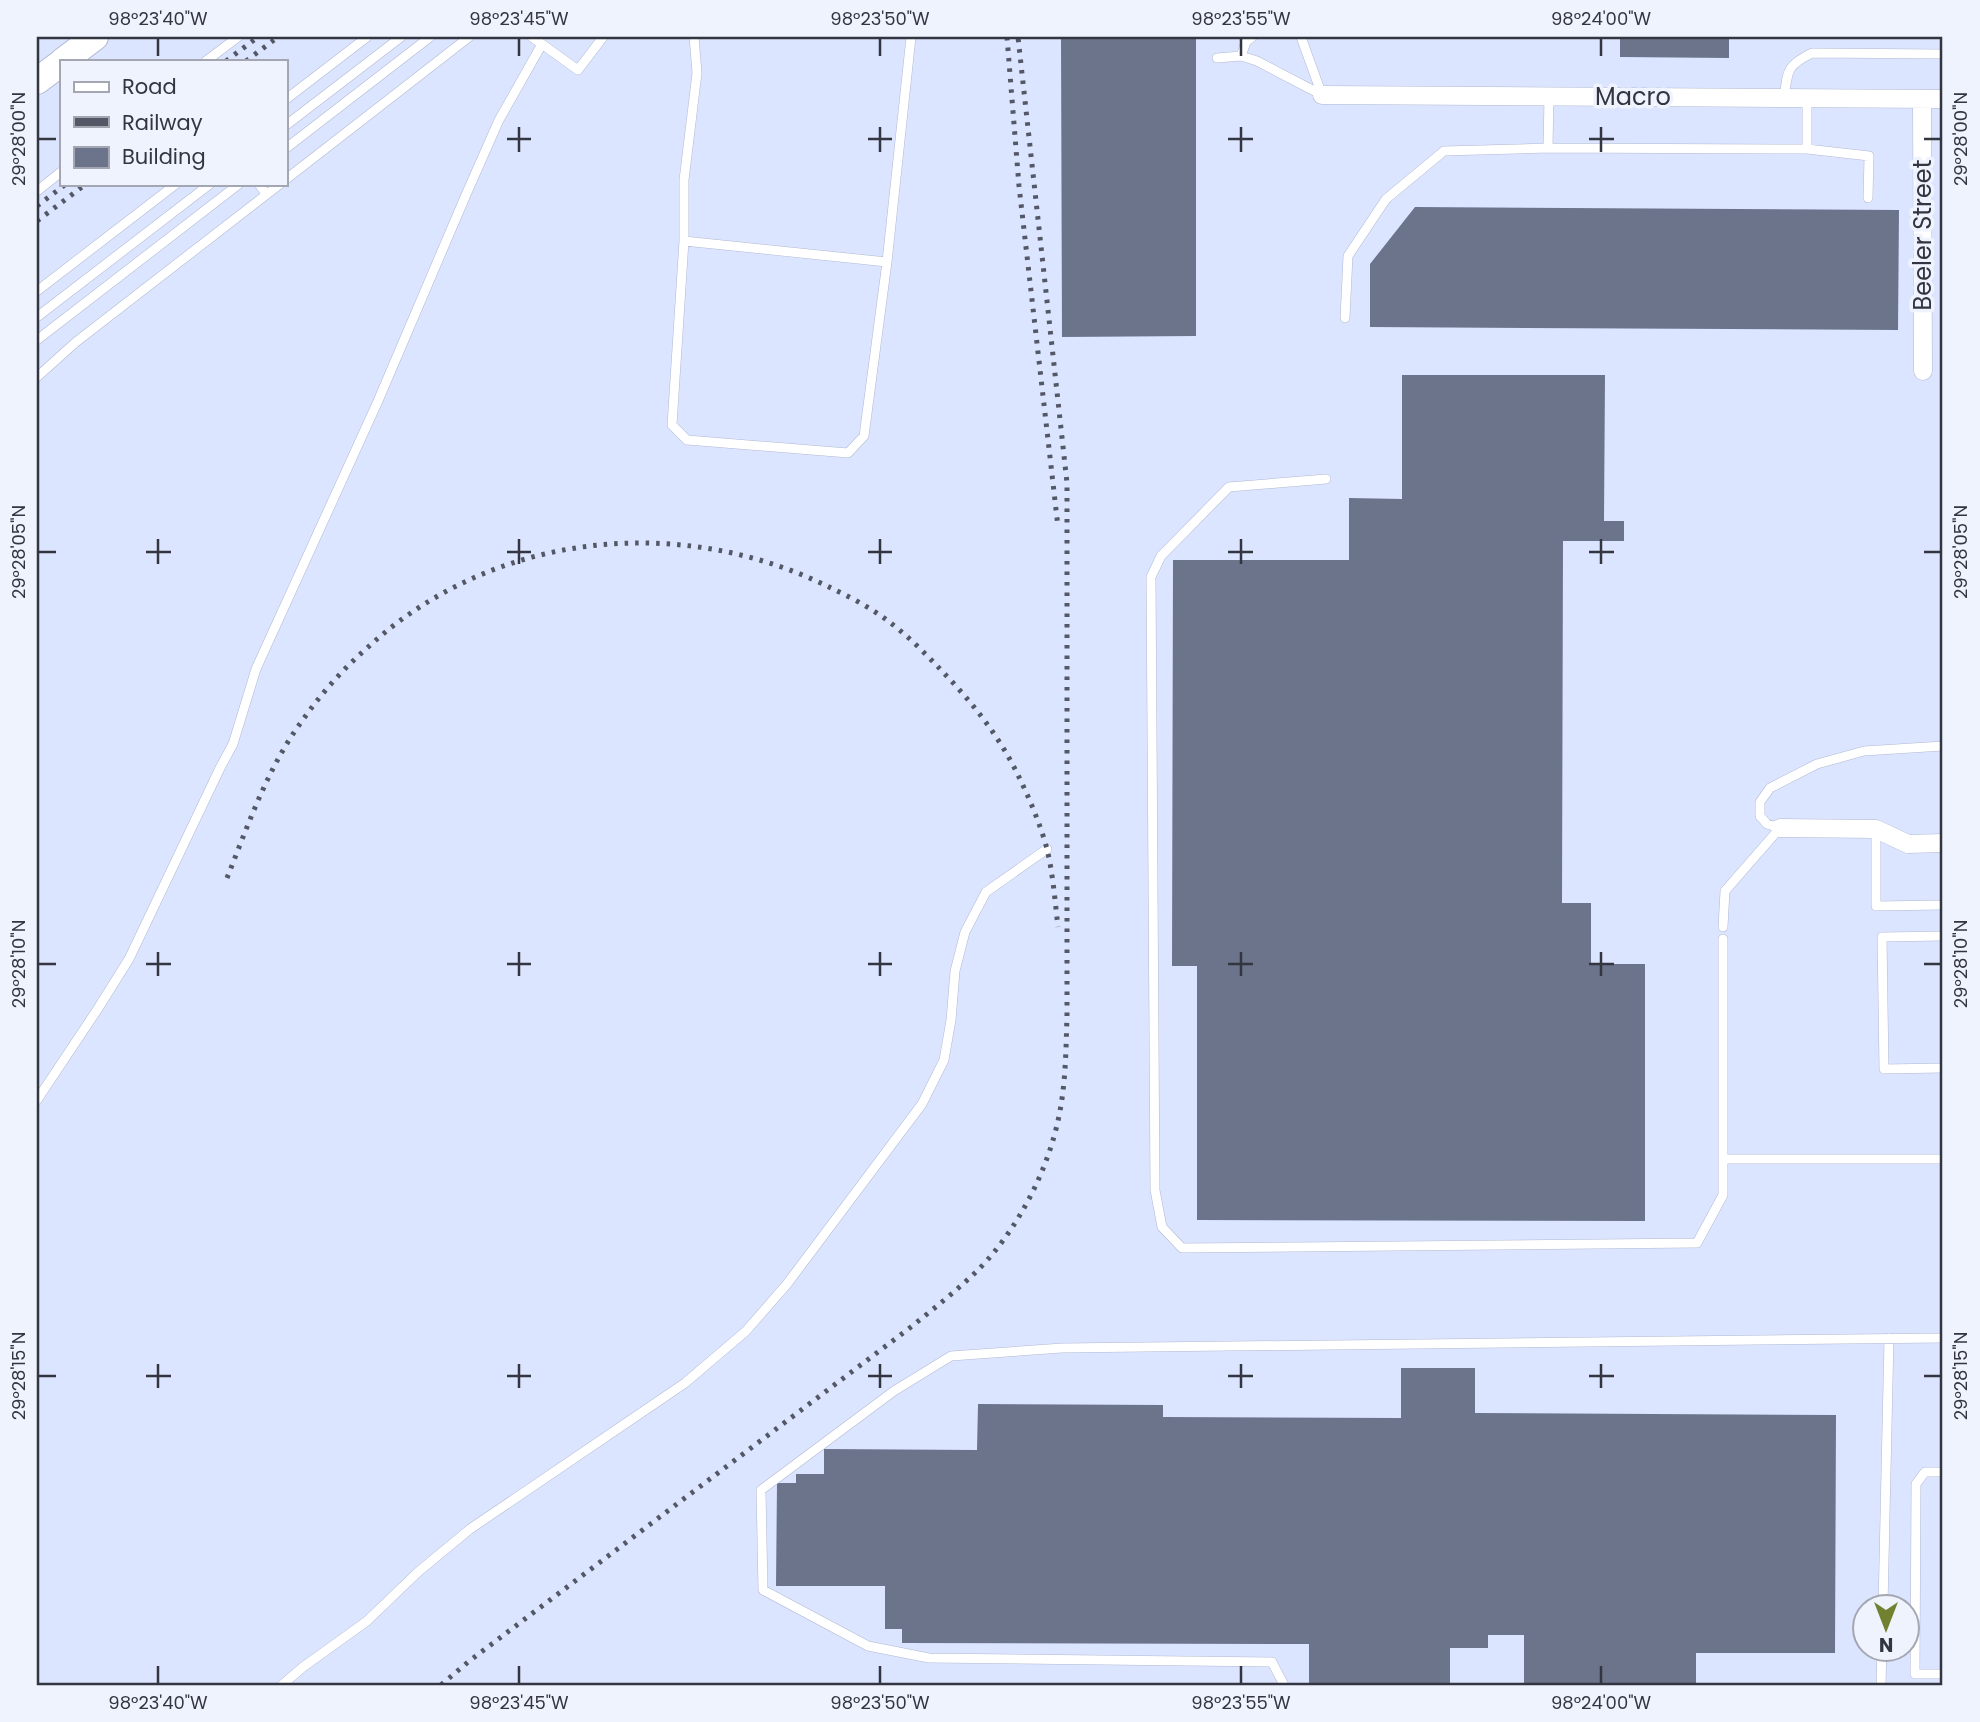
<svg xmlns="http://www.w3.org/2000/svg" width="1980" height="1722" viewBox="0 0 1980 1722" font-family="Poppins,sans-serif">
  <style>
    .building { fill: #6c748b }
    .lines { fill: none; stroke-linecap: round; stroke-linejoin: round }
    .service-casing { stroke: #b0b9d1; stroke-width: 10 }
    .minor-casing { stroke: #b0b9d1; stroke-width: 19 }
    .primary-casing { stroke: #b0b9d1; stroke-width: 28 }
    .service { stroke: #fff; stroke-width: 9 }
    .minor { stroke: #fff; stroke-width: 18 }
    .primary { stroke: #fff; stroke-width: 26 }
    .rail { stroke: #545866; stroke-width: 5; stroke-dasharray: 3.5 7; stroke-linecap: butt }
    .ticks { fill: none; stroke: #333640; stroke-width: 2.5 }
    .labels { text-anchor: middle; stroke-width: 7; stroke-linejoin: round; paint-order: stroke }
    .street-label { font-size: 24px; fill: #333640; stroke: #eff3fd }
    .neatline { fill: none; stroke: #333640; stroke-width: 2.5 }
    .ticks-label { font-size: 18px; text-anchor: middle; fill: #333640 }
  </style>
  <rect width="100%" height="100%" fill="#dce5ff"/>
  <path class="building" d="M 1061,37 L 1196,37 L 1196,336 L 1062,337 Z
    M 1620,37 L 1729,37 L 1729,58 L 1620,57 Z
    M 1415,207 L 1899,210 L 1898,330 L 1370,327 L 1370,264 Z
    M 1402,375 L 1605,375 L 1604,521 L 1624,521 L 1624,541 L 1563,541 L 1562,903 L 1591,903 L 1591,964 L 1645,964 L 1645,1221 L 1197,1220 L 1197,966 L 1172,966 L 1173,560 L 1349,560 L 1349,498 L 1402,499 Z
    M 1401,1368 L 1475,1368 L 1475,1413 L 1836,1415 L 1835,1653 L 1696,1653 L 1696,1685 L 1524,1685 L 1524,1635 L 1488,1635 L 1488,1648 L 1450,1648 L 1450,1685 L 1309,1685 L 1309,1644 L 902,1643 L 902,1629 L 885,1629 L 885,1586 L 776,1586 L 777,1483 L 796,1483 L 796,1474 L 824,1474 L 824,1449 L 977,1450 L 978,1404 L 1163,1405 L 1163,1417 L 1401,1418 Z"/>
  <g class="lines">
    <defs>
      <path id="service" d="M 532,37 L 578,70 L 603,37
        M 694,37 L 697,73 L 684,180 L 684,241 L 672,425 L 687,440 L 848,453 L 864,436 L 887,262 L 911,37
        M 1252,37 L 1246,42 L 1241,56 L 1257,61 L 1322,95
        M 1301,37 L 1322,95
        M 1217,58 L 1241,56
        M 206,61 L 238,37
        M 1549,96 L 1548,148 L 1807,149 L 1807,98
        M 1784,98 C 1788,70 1786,66 1812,53 L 1943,54
        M 285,100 L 367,37
        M 285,126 L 401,37
        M 285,149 L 430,37
        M 1807,149 L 1869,156 L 1868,198
        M 285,180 L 469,37
        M 259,184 L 266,194
        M 37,191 L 61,172
        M 684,241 L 887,262
        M 37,291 L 176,184
        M 37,317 L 210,184
        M 1345,318 L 1348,256 L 1386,199 L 1444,151 L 1548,148
        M 37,340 L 239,184
        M 37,377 L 76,342 L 280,184
        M 1326,479 L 1229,487 L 1161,556 L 1151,577 L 1155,1190 L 1162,1227 L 1182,1248 L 1697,1243 L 1723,1195 L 1723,939
        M 1876,829 L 1876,906 L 1943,905
        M 1723,927 L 1725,891 L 1780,828 L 1767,824 L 1760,816 L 1760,802 L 1770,788 L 1817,764 L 1864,751 L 1943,746
        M 1943,936 L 1882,937 L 1884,1069 L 1943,1068
        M 37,1100 L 97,1010 L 129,959 L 220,768 L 233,744 L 256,669 L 378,401 L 465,197 L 499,120 L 542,44
        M 1723,1159 L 1943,1159
        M 1943,1472 L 1925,1472 L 1916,1484 L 1915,1674 L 1943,1674
        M 1883,1606 L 1889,1338
        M 282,1685 L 303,1667 L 367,1621 L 418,1572 L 470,1529 L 685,1383 L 746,1331 L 787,1284 L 922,1104 L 944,1060 L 951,1020 L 955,971 L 965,932 L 986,892 L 1047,849
        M 1284,1685 L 1272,1662 L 929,1658 L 868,1646 L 763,1590 L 761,1490 L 894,1391 L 951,1356 L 1062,1348 L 1943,1338
        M 1881,1685 L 1882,1648"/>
      <path id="minor" d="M 1322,95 L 1943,99
        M 1922,99 L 1923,371
        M 1780,828 L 1876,829 L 1908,844 L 1943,843"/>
      <path id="primary" d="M 63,61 L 95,37
        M 37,81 L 61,63"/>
    </defs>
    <use href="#service" class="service-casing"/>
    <use href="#minor" class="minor-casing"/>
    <use href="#primary" class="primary-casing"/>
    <use href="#service" class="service"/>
    <use href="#minor" class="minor"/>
    <use href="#primary" class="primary"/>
    <path class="rail" d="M 1007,37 L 1019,186 L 1058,527
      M 226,61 L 258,37
      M 246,61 L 278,37
      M 37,206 L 66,184
      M 37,221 L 86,184
      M 227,878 C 248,825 268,767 302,721 C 320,695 342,670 366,649 C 490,533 675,513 825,585 C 846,595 870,607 888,621 C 907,635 925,653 941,670 C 970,700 997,733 1016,771 C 1028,795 1040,823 1047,849 C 1053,874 1055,901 1058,927
      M 441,1685 L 468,1662 L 907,1330 C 931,1311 955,1292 977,1271 C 1017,1231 1048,1171 1059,1116 C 1066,1082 1066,1047 1067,1014 L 1067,483 L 1018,37"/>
  </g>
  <path class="ticks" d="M 158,38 L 158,56M 519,38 L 519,56M 880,38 L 880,56M 1241,38 L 1241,56M 1601,38 L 1601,56M 519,127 L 519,152M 880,127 L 880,152M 1241,127 L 1241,152M 1601,127 L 1601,152M 38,139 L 56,139M 507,139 L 531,139M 868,139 L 892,139M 1228,139 L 1253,139M 1589,139 L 1614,139M 1924,139 L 1941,139M 158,539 L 158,564M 519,539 L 519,564M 880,539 L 880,564M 1241,539 L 1241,564M 1601,539 L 1601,564M 38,552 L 56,552M 146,552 L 171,552M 507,552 L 531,552M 868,552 L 892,552M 1228,552 L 1253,552M 1589,552 L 1614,552M 1924,552 L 1941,552M 158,952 L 158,976M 519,952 L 519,976M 880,952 L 880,976M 1241,952 L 1241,976M 1601,952 L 1601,976M 38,964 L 56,964M 146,964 L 171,964M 507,964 L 531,964M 868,964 L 892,964M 1228,964 L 1253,964M 1589,964 L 1614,964M 1924,964 L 1941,964M 158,1364 L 158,1388M 519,1364 L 519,1388M 880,1364 L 880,1388M 1241,1364 L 1241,1388M 1601,1364 L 1601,1388M 38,1376 L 56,1376M 146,1376 L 171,1376M 507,1376 L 531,1376M 868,1376 L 892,1376M 1228,1376 L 1253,1376M 1589,1376 L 1614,1376M 1924,1376 L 1941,1376M 158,1666 L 158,1684M 519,1666 L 519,1684M 880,1666 L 880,1684M 1241,1666 L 1241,1684M 1601,1666 L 1601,1684"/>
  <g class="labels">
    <g class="street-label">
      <text x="1633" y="105">Macro</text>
      <text transform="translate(1923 235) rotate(-90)" y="8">Beeler Street</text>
    </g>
  </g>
  <rect width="1980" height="1722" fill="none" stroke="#eff3fd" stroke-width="77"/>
  <rect x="60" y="60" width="228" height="126" fill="#eff3fd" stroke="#a4a7b1" stroke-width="2"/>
  <rect x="74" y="82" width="35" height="10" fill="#ffffff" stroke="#a4a7b1" stroke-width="2"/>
  <text x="122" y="94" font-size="21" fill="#333640">Road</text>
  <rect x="74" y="117" width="35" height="10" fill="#545866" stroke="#a4a7b1" stroke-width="2"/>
  <text x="122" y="130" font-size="21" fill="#333640">Railway</text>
  <rect x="74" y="147" width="35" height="21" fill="#6c748b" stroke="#a4a7b1" stroke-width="2"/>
  <text x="122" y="164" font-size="21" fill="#333640">Building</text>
  <g transform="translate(1886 1628) rotate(180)"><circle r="33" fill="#eff3fd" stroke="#a4a7b1" stroke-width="2"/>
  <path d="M0-5L12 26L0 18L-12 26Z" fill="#71812f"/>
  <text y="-10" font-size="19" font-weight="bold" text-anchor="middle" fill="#333640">N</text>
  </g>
  <rect x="38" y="38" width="1903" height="1646" class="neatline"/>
  <g class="ticks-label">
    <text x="158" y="25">98°23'40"W</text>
    <text x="519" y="25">98°23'45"W</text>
    <text x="880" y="25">98°23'50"W</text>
    <text x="1241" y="25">98°23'55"W</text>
    <text x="1601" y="25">98°24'00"W</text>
    <text transform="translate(1961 139) rotate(-90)" y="6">29°28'00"N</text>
    <text transform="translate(19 139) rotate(-90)" y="6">29°28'00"N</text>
    <text transform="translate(1961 552) rotate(-90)" y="6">29°28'05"N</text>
    <text transform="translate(19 552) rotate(-90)" y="6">29°28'05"N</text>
    <text transform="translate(1961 964) rotate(-90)" y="6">29°28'10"N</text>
    <text transform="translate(19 964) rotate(-90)" y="6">29°28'10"N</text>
    <text transform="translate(1961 1376) rotate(-90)" y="6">29°28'15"N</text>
    <text transform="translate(19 1376) rotate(-90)" y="6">29°28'15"N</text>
    <text x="158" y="1709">98°23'40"W</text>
    <text x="519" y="1709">98°23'45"W</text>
    <text x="880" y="1709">98°23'50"W</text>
    <text x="1241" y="1709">98°23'55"W</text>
    <text x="1601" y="1709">98°24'00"W</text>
  </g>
</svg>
